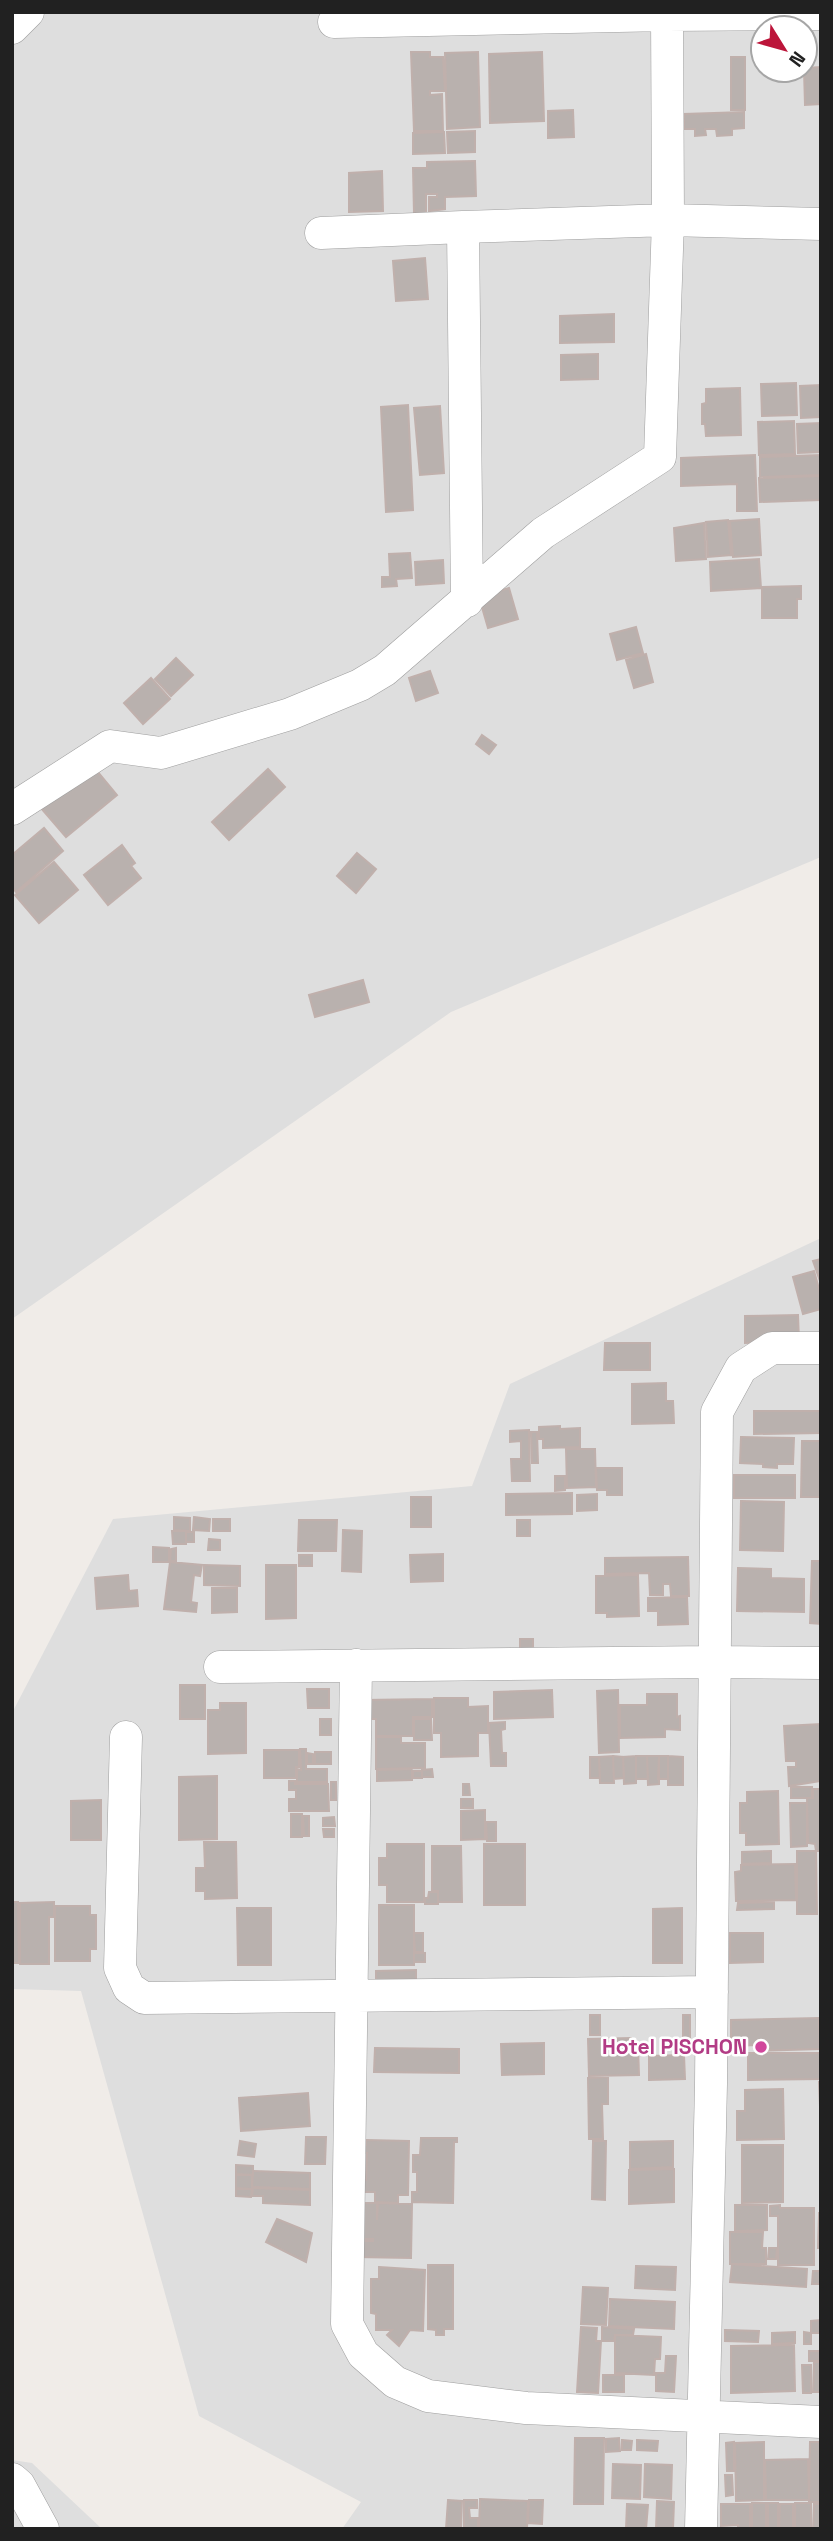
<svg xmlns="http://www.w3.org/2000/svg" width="833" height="2541" viewBox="0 0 833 2541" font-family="'Space Grotesk',sans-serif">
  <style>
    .residential { fill: #dedede; fill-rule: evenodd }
    .building { fill: #b9b1ae; stroke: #c0b0ac; stroke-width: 2 }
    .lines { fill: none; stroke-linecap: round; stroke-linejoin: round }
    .minor-casing { stroke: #9e9e9e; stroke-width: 33 }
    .minor { stroke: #fff; stroke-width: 32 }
    .hotel-dot { fill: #d1479c; stroke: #fff; stroke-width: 2.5 }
    .labels { text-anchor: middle; stroke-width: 5; stroke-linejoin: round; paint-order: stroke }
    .hotel-label { font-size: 21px; font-weight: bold; fill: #b23c85; stroke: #fff; text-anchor: end }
  </style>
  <rect width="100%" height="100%" fill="#f0ece8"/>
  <path class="residential" d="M 12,12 L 821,12 L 821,857 L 451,1012 L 12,1319 ZM 763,28 L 805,28 L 805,70 L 763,70 Z
    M 821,1238 L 821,2529 L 342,2529 L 361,2502 L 199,2416 L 81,1991 L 12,1989 L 12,1713 L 113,1519 L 472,1486 L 510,1384 Z
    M 12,2460 L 32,2463 L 102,2529 L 12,2529 Z"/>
  <path class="building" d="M 411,52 L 430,52 L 430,57 L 443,57 L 445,91 L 430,91 L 430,95 L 442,94 L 443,131 L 414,131 Z
    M 478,52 L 480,127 L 447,129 L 445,53 Z
    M 542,52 L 544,121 L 490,123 L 489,54 Z
    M 731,57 L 745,57 L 745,110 L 731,110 Z
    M 821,67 L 821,104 L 805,105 L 804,70 L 805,68 Z
    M 573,110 L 574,137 L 548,138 L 548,111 Z
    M 744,112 L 744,128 L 732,129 L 732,135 L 717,136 L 716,129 L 705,129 L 706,135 L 695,136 L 695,129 L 684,129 L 684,114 Z
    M 475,131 L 475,152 L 448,153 L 447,132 Z
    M 444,132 L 445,153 L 413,154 L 413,133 Z
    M 475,161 L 476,196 L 445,197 L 445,209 L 429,211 L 429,197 L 437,197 L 437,194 L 426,194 L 426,213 L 414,213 L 413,168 L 427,168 L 427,162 Z
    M 382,171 L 383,211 L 349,212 L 349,173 Z
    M 425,258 L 428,299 L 396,301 L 393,261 Z
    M 614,314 L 614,342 L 560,343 L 560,316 Z
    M 598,354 L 598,379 L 561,380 L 561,355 Z
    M 796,383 L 797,415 L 762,416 L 761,384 Z
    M 821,385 L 821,417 L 801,418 L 800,386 Z
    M 740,388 L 741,435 L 706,436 L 705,424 L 702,424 L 702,404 L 706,403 L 706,389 Z
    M 408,405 L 413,510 L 386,512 L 381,407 Z
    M 440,406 L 444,473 L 420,475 L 414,408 Z
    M 794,421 L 795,454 L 759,455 L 758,422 Z
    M 821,423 L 821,452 L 798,453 L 797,424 Z
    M 755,455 L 757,511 L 737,511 L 737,484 L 681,486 L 681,458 Z
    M 821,455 L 821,475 L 760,477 L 760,457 Z
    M 821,476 L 821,500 L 760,502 L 759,478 Z
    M 759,519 L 761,555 L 733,557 L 730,521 Z
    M 728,520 L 731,555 L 708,557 L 706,522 Z
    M 704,523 L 706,559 L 676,561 L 674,528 Z
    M 410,553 L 412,578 L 396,579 L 397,586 L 382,587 L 382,577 L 390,577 L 389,554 Z
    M 759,559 L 761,588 L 711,591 L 710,562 Z
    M 443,560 L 444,583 L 416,585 L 415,562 Z
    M 801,586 L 801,599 L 797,599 L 797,618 L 762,618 L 762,587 Z
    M 509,588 L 518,619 L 488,628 L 479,597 Z
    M 636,627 L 643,653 L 617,660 L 610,634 Z
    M 646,654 L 653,682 L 634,688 L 626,660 Z
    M 176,658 L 193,675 L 171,696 L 155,679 Z
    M 430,671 L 438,693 L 416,701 L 409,678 Z
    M 151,678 L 170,699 L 143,724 L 124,703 Z
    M 482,735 L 496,745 L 489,754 L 476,744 Z
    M 92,765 L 117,795 L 66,837 L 41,808 Z
    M 268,769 L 285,787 L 229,840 L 212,822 Z
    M 44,828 L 63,851 L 16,892 L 12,887 L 12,855 Z
    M 122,845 L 135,863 L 131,866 L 141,878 L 108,905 L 84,875 Z
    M 357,853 L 376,869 L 356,893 L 337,876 Z
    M 54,862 L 78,890 L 39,923 L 15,895 Z
    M 363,980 L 369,1002 L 315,1017 L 309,995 Z
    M 821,1259 L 821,1281 L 820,1281 L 813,1261 Z
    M 814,1271 L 821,1296 L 821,1309 L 803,1314 L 793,1277 Z
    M 798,1315 L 799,1341 L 745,1343 L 745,1316 Z
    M 605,1343 L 650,1343 L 650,1370 L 604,1370 Z
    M 666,1383 L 666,1401 L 673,1401 L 674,1423 L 632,1424 L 632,1384 Z
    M 754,1411 L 821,1411 L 821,1433 L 754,1434 Z
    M 560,1426 L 560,1429 L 580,1428 L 580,1447 L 543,1448 L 543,1439 L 539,1439 L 539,1427 Z
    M 529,1430 L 530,1481 L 512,1481 L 511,1459 L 521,1459 L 521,1441 L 510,1442 L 510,1431 Z
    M 531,1432 L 537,1432 L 538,1463 L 532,1463 Z
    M 741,1437 L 794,1438 L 793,1464 L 777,1464 L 777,1468 L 763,1467 L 763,1464 L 740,1463 Z
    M 802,1441 L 821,1441 L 821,1497 L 801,1497 Z
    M 566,1449 L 595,1449 L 596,1487 L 567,1488 Z
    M 596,1468 L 622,1468 L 622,1495 L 607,1495 L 607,1490 L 597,1490 Z
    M 734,1475 L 795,1475 L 795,1498 L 734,1498 Z
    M 555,1476 L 565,1476 L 565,1490 L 555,1491 Z
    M 572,1493 L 572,1514 L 506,1515 L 506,1494 Z
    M 597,1494 L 597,1510 L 577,1511 L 577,1495 Z
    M 411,1497 L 431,1497 L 431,1527 L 411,1527 Z
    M 741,1501 L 784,1502 L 783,1551 L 740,1550 Z
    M 174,1517 L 190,1518 L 190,1531 L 174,1530 Z
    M 194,1517 L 210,1519 L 209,1531 L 193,1530 Z
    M 213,1519 L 230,1519 L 230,1531 L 213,1531 Z
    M 299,1520 L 337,1520 L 336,1551 L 298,1551 Z
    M 517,1520 L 530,1520 L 530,1536 L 517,1536 Z
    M 343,1530 L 362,1531 L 361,1572 L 342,1571 Z
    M 172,1531 L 186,1531 L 186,1544 L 173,1544 Z
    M 186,1532 L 194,1532 L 194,1542 L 186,1542 Z
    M 209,1539 L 220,1540 L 220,1550 L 208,1550 Z
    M 153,1547 L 169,1548 L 169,1562 L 153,1562 Z
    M 176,1548 L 176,1561 L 170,1561 L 171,1549 Z
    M 443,1554 L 443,1581 L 411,1582 L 410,1555 Z
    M 299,1555 L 312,1555 L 312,1566 L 299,1566 Z
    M 688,1557 L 689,1596 L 671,1596 L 670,1584 L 663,1584 L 663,1595 L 650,1595 L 649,1573 L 605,1574 L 605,1558 Z
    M 812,1561 L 821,1561 L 821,1624 L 810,1623 Z
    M 170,1562 L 202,1565 L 200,1576 L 194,1575 L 191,1602 L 197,1603 L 196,1612 L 164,1609 Z
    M 204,1565 L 240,1566 L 240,1586 L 204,1585 Z
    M 266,1565 L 296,1565 L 296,1618 L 266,1619 Z
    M 738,1568 L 771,1569 L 771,1578 L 804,1579 L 804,1612 L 737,1611 Z
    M 128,1575 L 129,1591 L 137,1590 L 138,1606 L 97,1609 L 95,1578 Z
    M 638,1575 L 639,1616 L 607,1617 L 607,1613 L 596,1613 L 596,1576 Z
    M 212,1588 L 237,1588 L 237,1612 L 212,1613 Z
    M 687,1597 L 688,1624 L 658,1625 L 658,1611 L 648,1611 L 648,1598 Z
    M 520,1639 L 533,1639 L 533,1652 L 520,1652 Z
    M 180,1685 L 205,1685 L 205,1719 L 180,1719 Z
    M 307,1689 L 329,1689 L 329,1708 L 308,1708 Z
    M 552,1690 L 553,1717 L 494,1719 L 494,1692 Z
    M 618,1690 L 619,1752 L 599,1753 L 597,1691 Z
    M 647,1694 L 677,1694 L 677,1717 L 680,1716 L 680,1730 L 665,1729 L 665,1737 L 620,1738 L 620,1705 L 647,1705 Z
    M 434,1698 L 468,1698 L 468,1707 L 488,1706 L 488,1733 L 478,1733 L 478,1756 L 441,1757 L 441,1733 L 434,1733 Z
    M 432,1699 L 432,1717 L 413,1717 L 413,1736 L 376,1736 L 376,1719 L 365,1719 L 364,1700 Z
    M 220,1703 L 246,1703 L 246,1753 L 208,1754 L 208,1710 L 220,1710 Z
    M 320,1719 L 331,1719 L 331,1735 L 320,1735 Z
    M 414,1719 L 431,1719 L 432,1740 L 414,1740 Z
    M 505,1722 L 505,1729 L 501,1730 L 502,1753 L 506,1753 L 506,1766 L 491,1766 L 489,1723 Z
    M 821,1724 L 821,1781 L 789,1786 L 788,1767 L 796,1767 L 796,1761 L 786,1761 L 784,1726 Z
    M 376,1737 L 401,1737 L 401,1743 L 425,1743 L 425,1768 L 376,1769 Z
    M 300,1749 L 306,1749 L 306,1769 L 327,1769 L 327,1782 L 297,1782 L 297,1769 L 301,1770 Z
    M 264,1750 L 299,1750 L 299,1767 L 296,1767 L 296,1778 L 264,1778 Z
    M 315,1752 L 331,1752 L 331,1764 L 315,1764 Z
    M 307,1753 L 313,1754 L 313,1764 L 307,1764 Z
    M 613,1756 L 623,1757 L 624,1778 L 614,1779 Z
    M 613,1756 L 614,1783 L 600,1783 L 599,1757 Z
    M 636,1756 L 647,1756 L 648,1779 L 636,1779 Z
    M 636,1756 L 636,1783 L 624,1784 L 623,1757 Z
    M 647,1756 L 659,1756 L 659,1784 L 648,1785 Z
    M 659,1756 L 668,1756 L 668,1779 L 658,1779 Z
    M 668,1756 L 683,1757 L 683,1785 L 668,1785 Z
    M 590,1757 L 599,1757 L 600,1778 L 590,1778 Z
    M 412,1769 L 412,1780 L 377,1781 L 377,1770 Z
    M 432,1769 L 433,1777 L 422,1777 L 422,1770 Z
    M 413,1771 L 422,1771 L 422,1778 L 413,1778 Z
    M 217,1776 L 217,1839 L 179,1840 L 179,1777 Z
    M 289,1781 L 295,1781 L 295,1784 L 328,1784 L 329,1811 L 289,1811 L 289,1799 L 296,1799 L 296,1790 L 289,1790 Z
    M 331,1782 L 336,1782 L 336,1800 L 331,1800 Z
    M 463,1784 L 469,1784 L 470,1795 L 463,1795 Z
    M 791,1787 L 812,1787 L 812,1798 L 791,1798 Z
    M 813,1789 L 821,1789 L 821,1851 L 816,1851 L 815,1844 L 808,1843 L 807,1798 L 813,1798 Z
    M 778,1791 L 779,1844 L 746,1845 L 746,1833 L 740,1833 L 740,1803 L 747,1803 L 747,1792 Z
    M 461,1799 L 473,1799 L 473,1808 L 461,1808 Z
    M 101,1800 L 101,1840 L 71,1840 L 71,1801 Z
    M 790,1803 L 807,1803 L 807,1846 L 791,1847 Z
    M 485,1810 L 485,1839 L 461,1840 L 461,1811 Z
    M 291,1814 L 302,1814 L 302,1837 L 291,1837 Z
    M 303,1816 L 309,1816 L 309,1836 L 304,1836 Z
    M 334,1817 L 335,1826 L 323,1826 L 323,1818 Z
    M 486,1822 L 496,1822 L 496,1841 L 487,1841 Z
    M 323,1829 L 334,1829 L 334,1837 L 324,1837 Z
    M 204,1842 L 236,1842 L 237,1898 L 205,1899 L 205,1891 L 196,1891 L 196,1868 L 205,1868 Z
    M 387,1844 L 424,1844 L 424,1902 L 387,1902 L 387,1885 L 379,1885 L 379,1858 L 387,1858 Z
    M 484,1844 L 525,1844 L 525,1905 L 484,1905 Z
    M 432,1846 L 461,1846 L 462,1902 L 438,1902 L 438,1891 L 432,1891 Z
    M 771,1851 L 771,1863 L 742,1864 L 742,1852 Z
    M 797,1851 L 816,1851 L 817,1914 L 797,1914 Z
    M 795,1864 L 796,1900 L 736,1901 L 735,1872 L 741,1871 L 741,1865 Z
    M 429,1892 L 438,1892 L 438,1904 L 425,1904 L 425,1898 L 428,1898 Z
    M 12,1902 L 18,1902 L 19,1963 L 12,1963 Z
    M 54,1902 L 54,1917 L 49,1917 L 49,1964 L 20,1964 L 20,1903 Z
    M 774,1902 L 774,1909 L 737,1910 L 738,1903 Z
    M 379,1905 L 414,1905 L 414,1965 L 379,1965 Z
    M 55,1906 L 90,1906 L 90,1915 L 96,1915 L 96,1949 L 90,1949 L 90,1961 L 55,1961 Z
    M 237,1908 L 271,1908 L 271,1965 L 238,1965 Z
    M 682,1908 L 682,1963 L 653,1963 L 653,1909 Z
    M 414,1933 L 423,1933 L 423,1952 L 415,1952 Z
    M 730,1933 L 763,1933 L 763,1962 L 730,1963 Z
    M 414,1953 L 425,1953 L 425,1962 L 414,1962 Z
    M 416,1970 L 416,1989 L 376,1990 L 376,1971 Z
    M 590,2015 L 600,2015 L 600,2035 L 590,2035 Z
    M 683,2015 L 690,2015 L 690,2047 L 683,2047 Z
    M 819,2018 L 820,2049 L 758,2051 L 758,2045 L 731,2046 L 731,2020 Z
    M 631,2038 L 632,2045 L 638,2045 L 639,2075 L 589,2076 L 588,2039 Z
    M 544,2043 L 544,2074 L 502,2075 L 501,2044 Z
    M 375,2048 L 459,2049 L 459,2073 L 374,2072 Z
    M 748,2053 L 820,2053 L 821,2079 L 748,2080 Z
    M 684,2055 L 685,2079 L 649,2080 L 649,2056 Z
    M 608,2077 L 608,2104 L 602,2104 L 603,2139 L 589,2139 L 588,2078 Z
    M 819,2082 L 821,2082 L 821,2130 Z
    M 783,2089 L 784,2139 L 737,2140 L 737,2111 L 745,2111 L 745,2090 Z
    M 308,2093 L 310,2126 L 241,2131 L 239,2098 Z
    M 306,2137 L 326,2137 L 325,2164 L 305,2164 Z
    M 421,2138 L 457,2138 L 457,2142 L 454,2142 L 453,2203 L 412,2202 L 412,2192 L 417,2192 L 417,2172 L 413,2172 L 413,2155 L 420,2155 Z
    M 366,2140 L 409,2141 L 408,2195 L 398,2195 L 398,2203 L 375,2202 L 375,2192 L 362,2192 L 362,2180 L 366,2180 L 367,2153 L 362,2153 L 363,2145 L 366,2145 Z
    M 240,2141 L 256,2144 L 254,2157 L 238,2155 Z
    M 593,2141 L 606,2141 L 605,2200 L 592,2199 Z
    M 673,2141 L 673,2167 L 630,2169 L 630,2142 Z
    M 742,2145 L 783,2145 L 783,2202 L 742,2203 Z
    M 236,2165 L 253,2166 L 253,2175 L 236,2174 Z
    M 674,2169 L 674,2202 L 629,2204 L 629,2170 Z
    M 253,2171 L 310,2173 L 310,2189 L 252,2187 Z
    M 236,2175 L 252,2175 L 252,2189 L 236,2188 Z
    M 253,2188 L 310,2190 L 310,2205 L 263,2203 L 263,2196 L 252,2196 Z
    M 236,2189 L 252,2189 L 251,2197 L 236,2196 Z
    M 363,2203 L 377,2203 L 377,2220 L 378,2203 L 412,2204 L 411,2258 L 357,2257 L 357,2241 L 373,2241 L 373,2239 L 362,2239 Z
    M 735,2205 L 767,2205 L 767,2230 L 735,2231 Z
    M 780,2205 L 780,2208 L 814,2208 L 814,2265 L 778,2265 L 778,2216 L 770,2216 L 770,2206 Z
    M 819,2213 L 821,2213 L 821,2261 L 820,2248 L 818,2248 Z
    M 277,2219 L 312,2233 L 306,2262 L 266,2242 Z
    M 730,2232 L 763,2232 L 762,2248 L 766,2248 L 766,2264 L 730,2264 Z
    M 769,2248 L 777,2248 L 776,2259 L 768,2259 Z
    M 732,2264 L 807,2269 L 806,2287 L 730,2282 Z
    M 428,2265 L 453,2265 L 453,2329 L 444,2329 L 444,2335 L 436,2335 L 436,2330 L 428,2329 Z
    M 636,2266 L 676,2267 L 675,2290 L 635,2288 Z
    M 379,2267 L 425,2270 L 423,2331 L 410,2330 L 399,2346 L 387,2335 L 392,2330 L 376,2330 L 376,2314 L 371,2313 L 371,2279 L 379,2279 Z
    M 813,2271 L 821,2271 L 821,2284 L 812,2284 Z
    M 583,2287 L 608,2288 L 606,2325 L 581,2324 Z
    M 610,2299 L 675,2302 L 674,2329 L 609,2326 Z
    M 821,2320 L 821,2333 L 811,2333 L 811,2321 Z
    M 581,2327 L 597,2328 L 596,2341 L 601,2341 L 598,2393 L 577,2392 Z
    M 602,2327 L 634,2329 L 633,2335 L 615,2335 L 614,2341 L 602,2341 Z
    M 725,2330 L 759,2331 L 758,2342 L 725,2341 Z
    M 795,2332 L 795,2343 L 772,2344 L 772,2333 Z
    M 804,2332 L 811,2333 L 811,2344 L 804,2344 Z
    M 615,2335 L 661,2337 L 660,2359 L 655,2359 L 654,2375 L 615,2373 Z
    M 794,2345 L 795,2391 L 731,2393 L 731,2346 Z
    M 809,2351 L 821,2351 L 821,2361 L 809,2361 Z
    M 666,2356 L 676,2356 L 674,2392 L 656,2391 L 656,2373 L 665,2373 Z
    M 814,2362 L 821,2362 L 821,2392 L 813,2392 Z
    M 802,2365 L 811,2365 L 811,2393 L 803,2393 Z
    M 603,2375 L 624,2375 L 624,2392 L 603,2392 Z
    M 575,2438 L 604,2438 L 603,2504 L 574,2504 Z
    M 619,2438 L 620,2451 L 606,2452 L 606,2439 Z
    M 622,2440 L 632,2441 L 631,2450 L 622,2450 Z
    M 637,2440 L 658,2441 L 657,2451 L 637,2450 Z
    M 734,2442 L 734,2471 L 727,2471 L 726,2443 Z
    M 764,2442 L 764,2500 L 736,2501 L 735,2443 Z
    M 810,2442 L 821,2442 L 821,2502 L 809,2502 Z
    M 808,2459 L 809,2500 L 766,2500 L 765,2460 Z
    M 613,2464 L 641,2465 L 640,2499 L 612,2498 Z
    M 645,2464 L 672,2465 L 671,2499 L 644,2497 Z
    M 725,2475 L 732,2475 L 733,2495 L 726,2496 Z
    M 480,2499 L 528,2501 L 527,2529 L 479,2529 Z
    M 448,2500 L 462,2501 L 461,2529 L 446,2529 Z
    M 464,2500 L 477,2500 L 477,2508 L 469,2508 L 470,2518 L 478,2518 L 478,2529 L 464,2529 Z
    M 529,2500 L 543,2500 L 542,2524 L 528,2523 Z
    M 657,2501 L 674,2502 L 673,2529 L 656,2529 Z
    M 752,2503 L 766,2503 L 766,2529 L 752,2529 Z
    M 768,2503 L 778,2503 L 778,2529 L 768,2529 Z
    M 795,2503 L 811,2503 L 811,2529 L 795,2529 Z
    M 627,2504 L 648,2505 L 646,2529 L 626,2529 Z
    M 721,2504 L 750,2504 L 750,2529 L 738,2529 L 738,2525 L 721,2526 Z
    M 780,2504 L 793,2504 L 793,2529 L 779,2529 Z
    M 814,2504 L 821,2504 L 821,2529 L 813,2529 Z"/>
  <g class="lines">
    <defs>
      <path id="minor" d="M 334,22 L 667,15 L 821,14
        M 12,28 L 28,12
        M 321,233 L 463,227
        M 467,601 L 463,227 L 668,220 L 667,12
        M 12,809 L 110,746 L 161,753 L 290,714 L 360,685 L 385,670 L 543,533 L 660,457 L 668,220 L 821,224
        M 356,1665 L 347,2324 L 363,2354 L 395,2382 L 428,2396 L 526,2408 L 821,2422
        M 220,1667 L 714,1662 L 821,1663
        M 126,1737 L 120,1968 L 129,1988 L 144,1998 L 712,1992
        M 12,2479 L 19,2485 L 43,2529
        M 701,2529 L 711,2084 L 717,1412 L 741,1368 L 772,1348 L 821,1348"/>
    </defs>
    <use href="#minor" class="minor-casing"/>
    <use href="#minor" class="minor"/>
  </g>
  <circle class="hotel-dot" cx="761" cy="2047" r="7"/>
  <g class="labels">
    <g class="hotel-label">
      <text x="747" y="2054">Hotel PISCHON</text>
    </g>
  </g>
  <rect width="833" height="2541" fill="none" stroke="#212121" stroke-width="28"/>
  <g transform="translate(784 49) rotate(127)"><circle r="33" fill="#ffffff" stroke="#a6a6a6" stroke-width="2"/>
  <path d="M0-5L12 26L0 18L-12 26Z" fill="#bc153a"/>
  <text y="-10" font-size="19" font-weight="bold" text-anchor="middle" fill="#212121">N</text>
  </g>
</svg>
